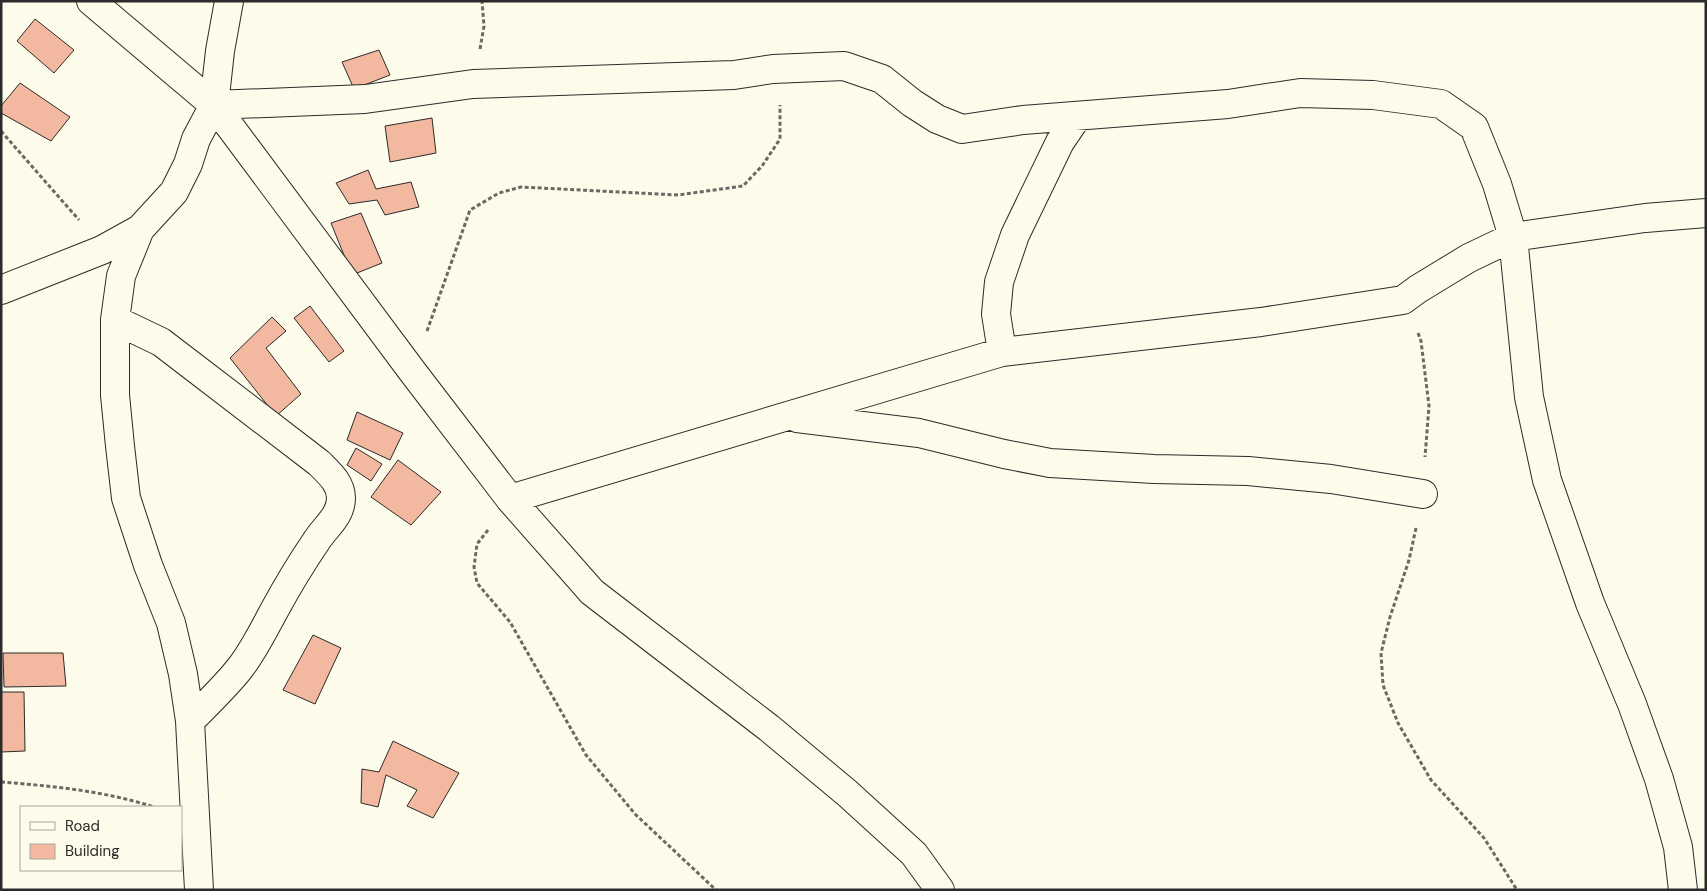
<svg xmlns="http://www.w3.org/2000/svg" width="1707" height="891" viewBox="0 0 1707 891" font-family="'DM Sans',sans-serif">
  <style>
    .building { fill: #f2b8a0; stroke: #2b2b2b }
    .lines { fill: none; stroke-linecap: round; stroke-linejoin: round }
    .minor-casing { stroke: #2b2b2b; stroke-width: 30 }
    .path { stroke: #6a6964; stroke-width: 3; stroke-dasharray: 4 2.5; stroke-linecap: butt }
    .minor { stroke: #fdfbea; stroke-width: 28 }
  </style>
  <rect width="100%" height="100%" fill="#fdfbea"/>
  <path class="building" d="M 35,19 L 74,50 L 54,73 L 17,41 Z
    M 379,50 L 390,75 L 354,89 L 342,62 Z
    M 20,83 L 70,117 L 51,141 L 1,113 L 1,106 Z
    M 432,118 L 436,153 L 390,162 L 385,126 Z
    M 368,170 L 376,189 L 411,182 L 419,207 L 385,215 L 377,200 L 349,204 L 336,183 Z
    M 361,213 L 382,263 L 352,275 L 331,223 Z
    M 310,306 L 344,351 L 329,362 L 294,318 Z
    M 272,317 L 286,331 L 266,348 L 301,394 L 276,416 L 230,358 Z
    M 357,412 L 403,433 L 390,460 L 347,440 Z
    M 356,448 L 382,464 L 371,481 L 347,465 Z
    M 398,460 L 441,492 L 411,525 L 371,497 Z
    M 313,635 L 341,648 L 315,704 L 283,690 Z
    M 3,653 L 63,653 L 66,686 L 4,687 Z
    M 1,692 L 24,692 L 25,751 L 1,752 Z
    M 393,741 L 459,773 L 433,818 L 407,806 L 417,790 L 386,775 L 378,807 L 361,803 L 362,769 L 379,772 Z"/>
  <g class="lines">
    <defs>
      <path id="minor" d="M 91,1 L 214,105 L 412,371 L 510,499 L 592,592 L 769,728 L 847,793 L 914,854 L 940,890
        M 214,105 L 365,99 L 473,84 L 734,75 L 773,69 L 844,66 L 882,79 L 912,103 L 937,119 L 962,129 L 1023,120 L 1228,104 L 1300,93 L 1373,95 L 1441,104 L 1474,127 L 1497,184 L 1513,237 L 1529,397 L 1547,480 L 1590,603 L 1632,704 L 1659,779 L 1678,847 L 1683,890
        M 140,229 L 121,276 L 115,320 L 115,395 L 120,446 L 126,498 L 148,565 L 171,623 L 183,674 L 190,721 L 199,890
        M 1,290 L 102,250 L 140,229 L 174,192 L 188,164 L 196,139 L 214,105 L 220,51 L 229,1
        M 115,320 L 161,342 L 319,463 C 329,473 341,483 341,498 C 341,516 326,526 317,540 C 302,562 288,585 275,609 C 264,629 254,650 240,668 C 225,687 207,704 190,721
        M 1002,352 L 996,314 L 999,282 L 1015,235 L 1060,142 L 1077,117
        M 797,418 L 919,433 L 1004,454 L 1050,463 L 1154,469 L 1248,471 L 1331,479 L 1423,494
        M 510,499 L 1002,352 L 1261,322 L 1403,300 L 1418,289 L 1469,258 L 1513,237 L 1645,218 L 1706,213"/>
    </defs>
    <use href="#minor" class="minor-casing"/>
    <path class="path" d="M 480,49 L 484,26 L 482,1
      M 1,131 L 79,220
      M 427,331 L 470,210 L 499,193 L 521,187 L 678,195 L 743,186 L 762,166 L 780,139 L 780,105
      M 1418,333 L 1421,341 L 1429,406 L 1425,457
      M 1416,528 L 1409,560 L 1390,617 L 1381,653 L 1383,685 L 1398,723 L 1431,780 L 1484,838 L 1517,890
      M 488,530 L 477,544 L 474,567 L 477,583 L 510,622 L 586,755 L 635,814 L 716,890
      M 1,782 C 52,786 105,791 154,807"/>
    <use href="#minor" class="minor"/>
  </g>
  <rect width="1707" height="891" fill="none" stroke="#2b2b2b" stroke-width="5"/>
  <rect x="20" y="806" width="162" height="65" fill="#fdfbea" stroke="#a9a89e"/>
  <rect x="30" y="822" width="25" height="8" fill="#fdfbea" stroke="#a9a89e"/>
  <text x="65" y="831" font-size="15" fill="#2b2b2b">Road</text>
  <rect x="30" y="844" width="25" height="15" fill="#f2b8a0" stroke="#a9a89e"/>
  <text x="65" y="856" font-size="15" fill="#2b2b2b">Building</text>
</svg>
